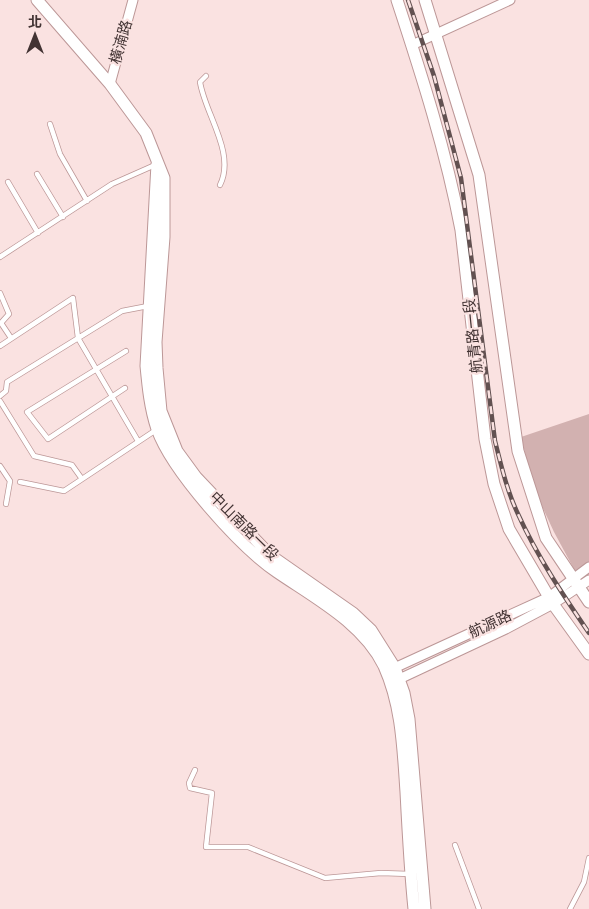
<svg xmlns="http://www.w3.org/2000/svg" width="589" height="909" viewBox="0 0 589 909" font-family="'DejaVu Sans','Noto Sans TC',sans-serif">
  <style>
    .green { fill: #d2b1b0 }
    .lines { fill: none; stroke-linecap: round; stroke-linejoin: round }
    .lane-casing { stroke: #bc9797; stroke-width: 6 }
    .street-casing { stroke: #bc9797; stroke-width: 11 }
    .secondary-casing { stroke: #bc9797; stroke-width: 13 }
    .lane { stroke: #fff; stroke-width: 4.5 }
    .street { stroke: #fff; stroke-width: 9 }
    .secondary { stroke: #fff; stroke-width: 11 }
    .rail-casing { stroke: #625151; stroke-width: 4.5 }
    .rail { stroke: #fae2e1; stroke-width: 2.5; stroke-dasharray: 8; stroke-linecap: butt }
    .labels { text-anchor: middle; stroke-width: 4.5; stroke-linejoin: round; paint-order: stroke }
    .street-label { font-size: 15px; fill: #423333; stroke: #fae2e1 }
  </style>
  <rect width="100%" height="100%" fill="#fae2e1"/>
  <path class="green" d="M 589,414 L 589,562 L 575,571 L 554,532 L 534,489 L 521,437 Z"/>
  <g class="lines">
    <defs>
      <path id="lane" d="M 206,76 L 200,82 C 205,114 236,153 220,185
        M 50,124 L 60,154 L 87,201
        M 37,174 L 63,217
        M 8,182 L 38,233
        M 0,257 L 112,184 L 155,165
        M 0,293 L 9,314 L 1,323 L 11,338
        M 0,346 L 73,298 L 78,338 L 138,441
        M 125,388 L 48,439 L 27,412 L 126,351
        M 0,396 L 6,391 L 7,382 L 122,311 L 148,306
        M 0,401 L 34,456 L 72,465 L 82,479
        M 0,466 L 10,481 L 6,504
        M 20,482 L 64,491 L 156,430
        M 195,770 L 189,783 L 190,788 L 212,793 L 206,847 L 248,847 L 325,878 L 381,873 L 410,874
        M 455,845 L 479,909
        M 570,909 L 584,882 L 589,858"/>
      <path id="street" d="M 412,45 L 510,0
        M 110,84 L 133,0
        M 390,670 L 549,597 L 589,567
        M 395,681 L 506,629 L 553,604 L 589,580"/>
      <path id="secondary" d="M 37,0 L 110,84 L 146,133 L 164,178 L 164,237 L 156,342 L 157,368 L 161,411 L 177,451 L 196,477 L 270,555 L 353,613 L 371,630 L 395,668 L 404,693 L 409,719 L 425,909
        M 397,0 C 422,76 446,151 461,230 L 485,439 L 494,484 L 509,529 L 553,604 L 589,654
        M 425,0 L 479,175 L 518,451 L 546,538 L 589,602
        M 157,164 L 146,366 C 148,387 150,408 157,429 C 172,471 240,547 277,572 C 315,598 363,623 384,666 C 402,706 403,749 406,792 C 408,831 410,870 414,909"/>
    </defs>
    <use href="#lane" class="lane-casing"/>
    <use href="#street" class="street-casing"/>
    <use href="#secondary" class="secondary-casing"/>
    <use href="#lane" class="lane"/>
    <use href="#street" class="street"/>
    <use href="#secondary" class="secondary"/>
    <defs>
      <path id="rail" d="M 408,0 L 434,76 L 461,178 L 495,441 C 501,465 507,491 518,514 C 537,556 563,595 589,633"/>
    </defs>
    <use href="#rail" class="rail-casing"/>
    <use href="#rail" class="rail"/>
  </g>
  <g class="labels">
    <g class="street-label">
      <text transform="translate(121 42) rotate(-74)" y="5">橫湳路</text>
      <text transform="translate(473 336) rotate(-96)" y="5">航青路一段</text>
      <text transform="translate(244 526) rotate(45)" y="5">中山南路一段</text>
      <text transform="translate(490 624) rotate(-25)" y="5">航源路</text>
    </g>
  </g>
  <g transform="translate(35 35)" stroke="#fae2e1" stroke-width="4" paint-order="stroke">
  <path d="M0-4L9 19L0 12L-9 19Z" fill="#423333"/>
  <text y="-8" font-size="14" font-weight="bold" text-anchor="middle" fill="#423333">北</text>
  </g>
</svg>
